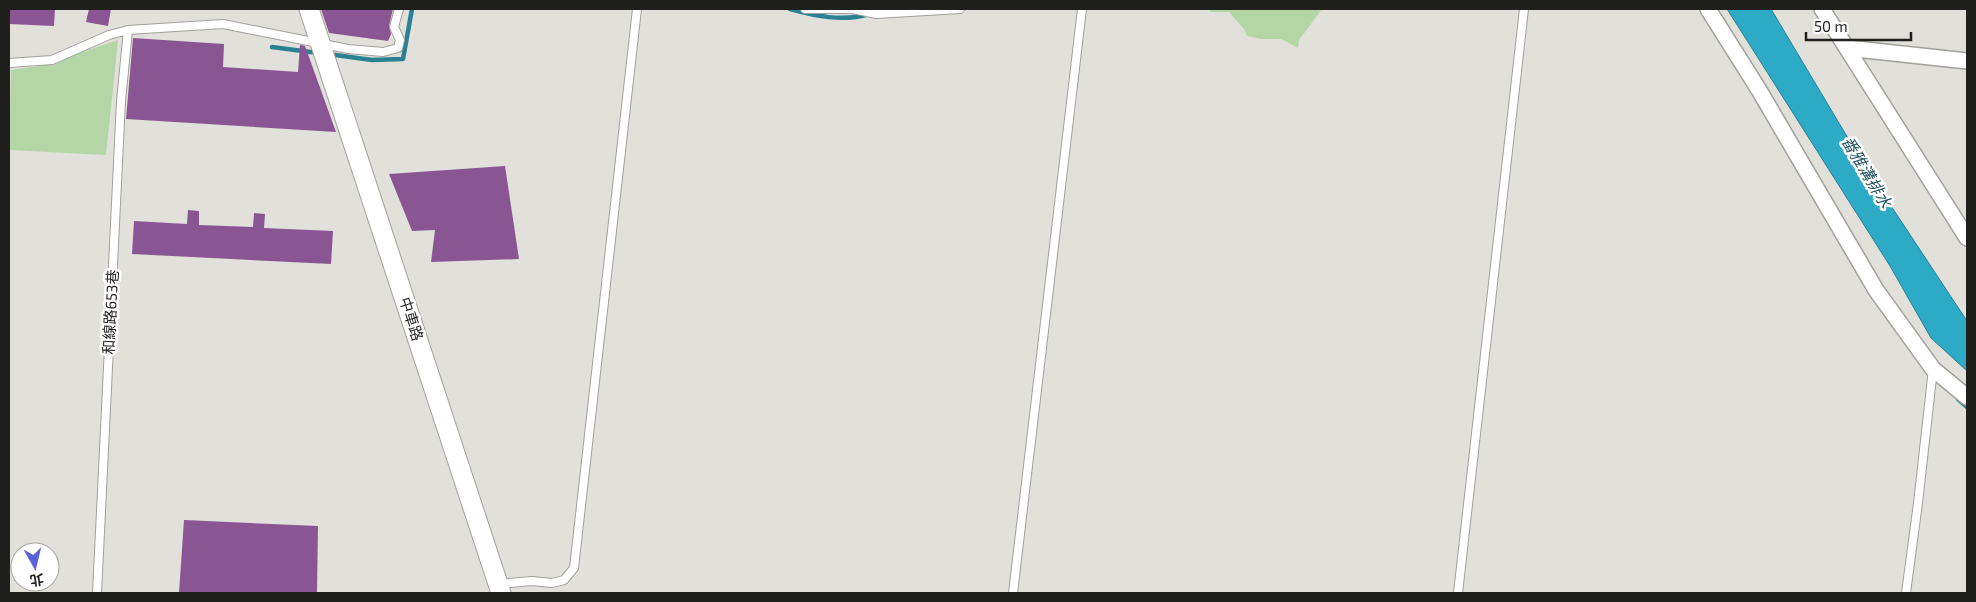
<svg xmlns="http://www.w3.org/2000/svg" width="1976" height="602" viewBox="0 0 1976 602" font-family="'Exo 2','Noto Sans TC',sans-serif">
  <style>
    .green { fill: #b4d6a6 }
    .water { fill: #2dabc6; stroke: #298193 }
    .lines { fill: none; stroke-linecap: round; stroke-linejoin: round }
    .stream { stroke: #298193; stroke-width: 4.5 }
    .building { fill: #8a5593 }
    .service-casing { stroke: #a1a09b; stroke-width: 10 }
    .minor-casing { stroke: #a1a09b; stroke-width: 18 }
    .tertiary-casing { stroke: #a1a09b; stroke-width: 21 }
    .service { stroke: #fff; stroke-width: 8 }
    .minor { stroke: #fff; stroke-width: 15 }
    .tertiary { stroke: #fff; stroke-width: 19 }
    .labels { text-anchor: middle; stroke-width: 5; stroke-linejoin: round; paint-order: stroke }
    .street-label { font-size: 15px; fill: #1f1f1d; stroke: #fff }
    .water-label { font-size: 16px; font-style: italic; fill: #255662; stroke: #fff }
  </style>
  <rect width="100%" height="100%" fill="#e1e0db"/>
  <path class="green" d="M 1210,9 L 1322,9 L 1299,40 L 1298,48 L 1281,39 L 1261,39 L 1247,36 L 1244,29 L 1229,12 L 1210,12 Z
    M 118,40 L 106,155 L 9,150 L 11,70 L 40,66 Z"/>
  <path class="water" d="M 1727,9 L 1771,9 L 1864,165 L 1967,321 L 1967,371 L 1931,338 L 1890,266 Z"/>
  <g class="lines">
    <path class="stream" d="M 790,9 C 816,16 842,22 869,14
      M 876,12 L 886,9
      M 272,47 L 318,53
      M 328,54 L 372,60 L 403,59 L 412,9
      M 1958,399 L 1967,407"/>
  </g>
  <path class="building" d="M 9,9 L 55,9 L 54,26 L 9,24 Z
    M 89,9 L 111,9 L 108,26 L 86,22 Z
    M 321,9 L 393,9 L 389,26 L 391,34 L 388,41 L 329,33 Z
    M 133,38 L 224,44 L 223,67 L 298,72 L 300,45 L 305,46 L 336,132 L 126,119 Z
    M 505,166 L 519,259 L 431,262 L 435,230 L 412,231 L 389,174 Z
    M 188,210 L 199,211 L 199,225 L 253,227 L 254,213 L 265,214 L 264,228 L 333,231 L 331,264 L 132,254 L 134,221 L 187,224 Z
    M 184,520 L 318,526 L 317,593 L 179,593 Z"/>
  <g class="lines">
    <defs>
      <path id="service" d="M 805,9 L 850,9
        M 853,9 L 876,14 L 960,9
        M 9,63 L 52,60 L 109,35 L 128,30 L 223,24 L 348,49 L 383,52 L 398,48 L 400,40 L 394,27 L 399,9
        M 498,584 L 532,581 L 552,583 L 564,580 L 574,568 L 637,9
        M 97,593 L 121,101 L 128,30
        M 1013,593 L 1082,9
        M 1458,593 L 1524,9
        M 1906,593 L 1918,503 L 1933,369"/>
      <path id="minor" d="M 1708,9 L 1759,90 L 1876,290 L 1933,369 L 1967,397
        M 1822,9 L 1967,238
        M 1847,48 L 1967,61"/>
      <path id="tertiary" d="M 309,9 L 501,593"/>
    </defs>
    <use href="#service" class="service-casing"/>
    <use href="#minor" class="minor-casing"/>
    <use href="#tertiary" class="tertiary-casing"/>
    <use href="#service" class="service"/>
    <use href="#minor" class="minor"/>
    <use href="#tertiary" class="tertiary"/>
  </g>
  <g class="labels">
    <g class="street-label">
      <text transform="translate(111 312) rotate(-87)" y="5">和線路653巷</text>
      <text transform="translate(411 319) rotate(72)" y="5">中車路</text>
    </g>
    <g class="water-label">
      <text transform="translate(1867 172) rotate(59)" y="6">番雅溝排水</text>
    </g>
  </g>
  <rect width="1976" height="602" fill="none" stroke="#1f1f1d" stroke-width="20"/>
  <g transform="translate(35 567) rotate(172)"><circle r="24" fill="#ffffff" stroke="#a5a5a5"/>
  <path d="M0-4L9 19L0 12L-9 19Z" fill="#5a62d9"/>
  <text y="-8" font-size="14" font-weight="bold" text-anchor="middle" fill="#1f1f1d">北</text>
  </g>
  <path d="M1806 32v8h105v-8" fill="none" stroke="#1f1f1d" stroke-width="2.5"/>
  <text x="1814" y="32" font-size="15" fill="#1f1f1d" stroke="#ffffff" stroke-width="4" paint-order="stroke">50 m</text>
</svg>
